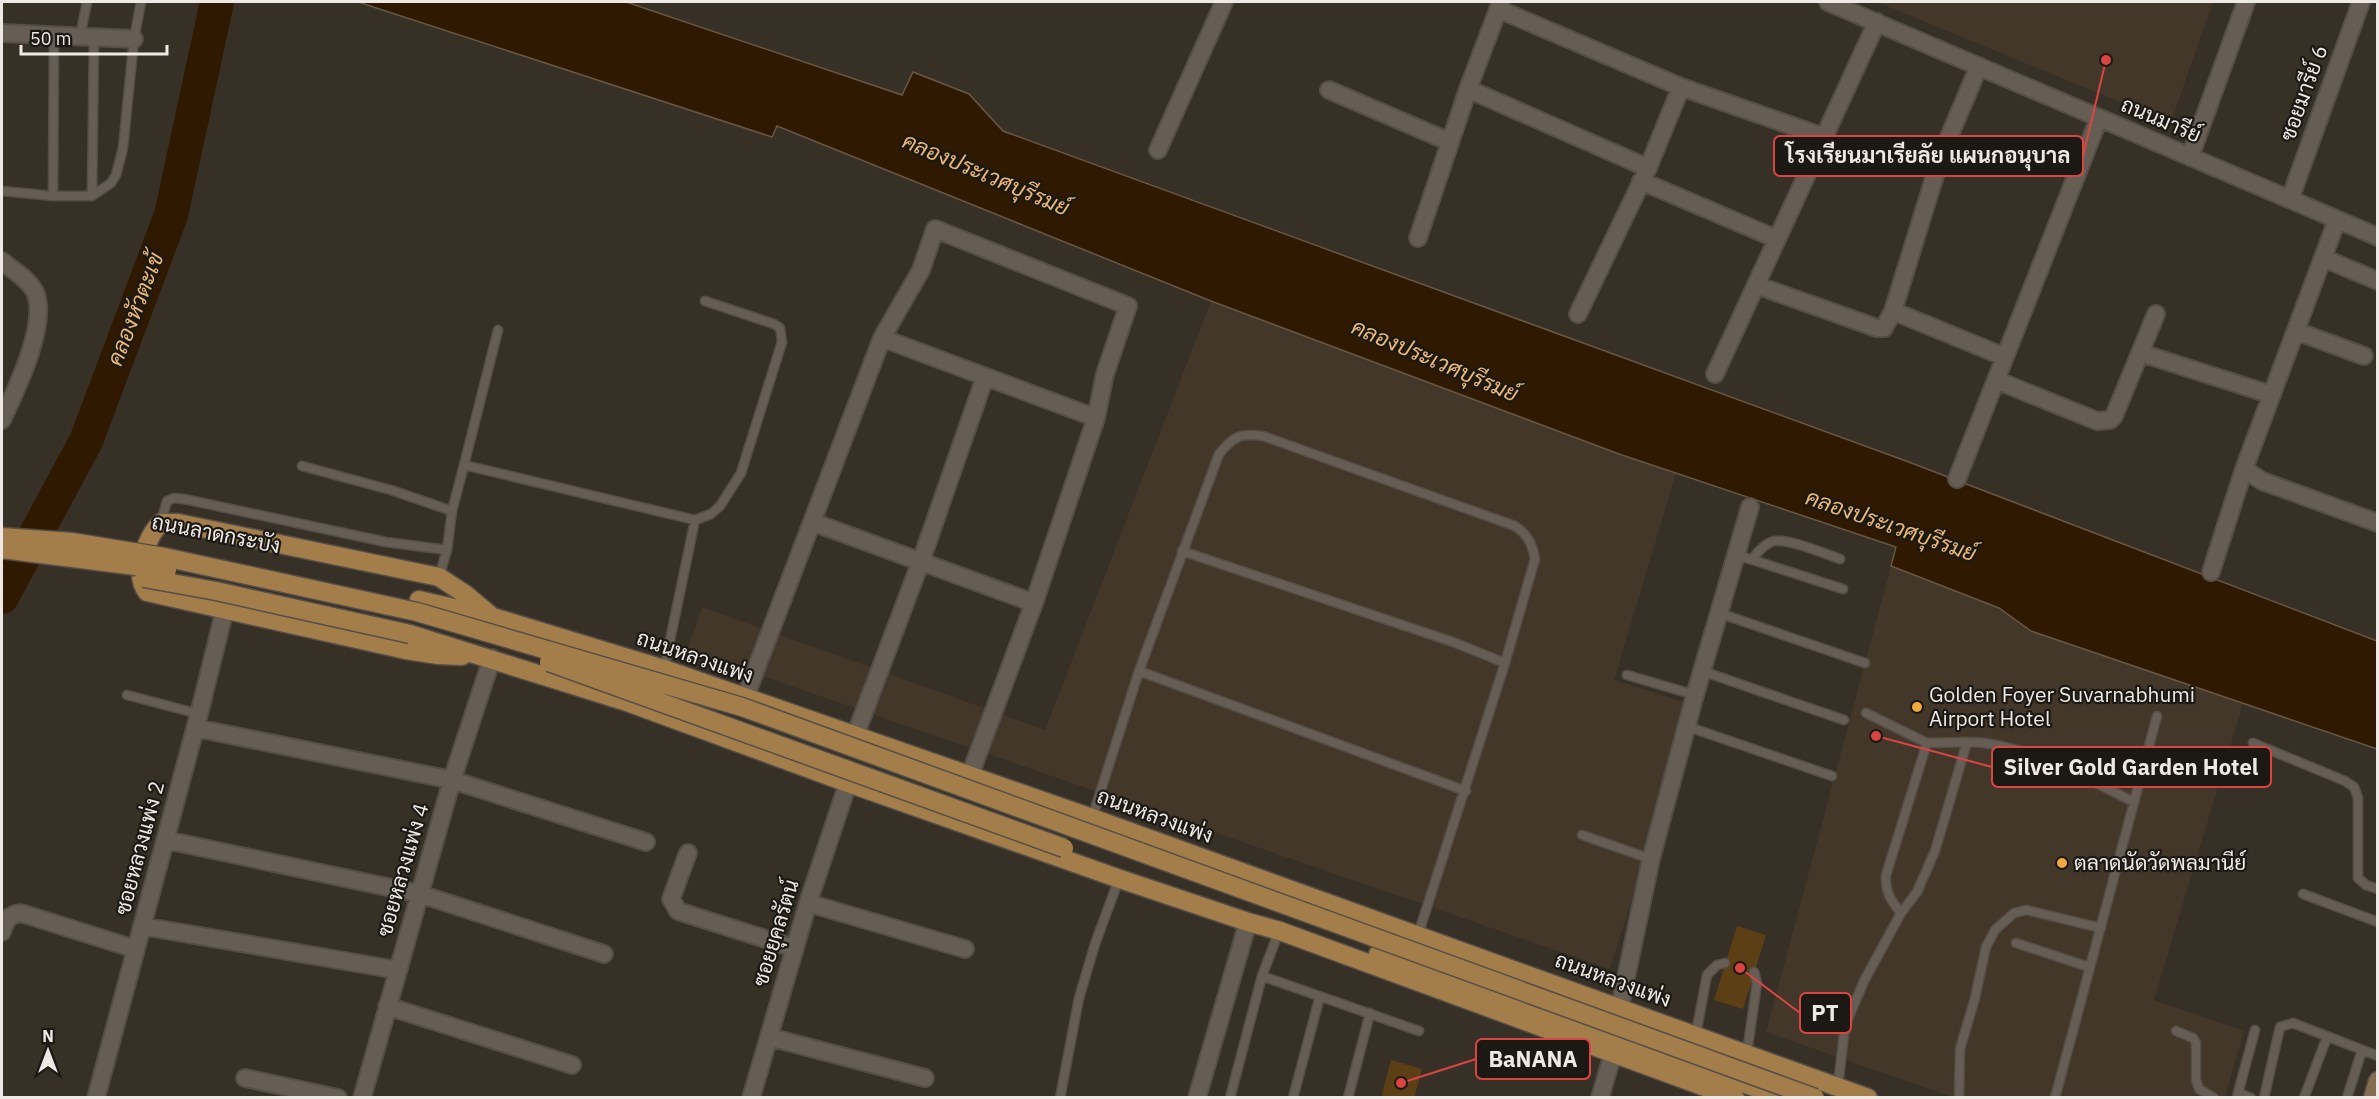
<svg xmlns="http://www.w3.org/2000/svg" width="2379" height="1099" viewBox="0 0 2379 1099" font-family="'IBM Plex Sans',Sarabun,sans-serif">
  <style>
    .built { fill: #423729 }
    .water { fill: #2f1900; stroke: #685744; stroke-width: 1.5 }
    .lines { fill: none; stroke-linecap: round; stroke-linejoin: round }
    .river { stroke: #2f1900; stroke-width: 34 }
    .building { fill: #5c3f15 }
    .lane-casing { stroke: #554e47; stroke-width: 11 }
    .street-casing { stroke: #554e47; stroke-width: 20 }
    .secondary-casing { stroke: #554e47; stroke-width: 21 }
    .primary-casing { stroke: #554e47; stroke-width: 21 }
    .lane { stroke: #665e55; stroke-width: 8 }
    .street { stroke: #665e55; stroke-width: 16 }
    .secondary { stroke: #856e50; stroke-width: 18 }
    .primary { stroke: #a37e4b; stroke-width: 18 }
    .primary-bridge-casing { stroke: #554e47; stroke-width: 21; stroke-linecap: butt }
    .primary-bridge { stroke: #a37e4b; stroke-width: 18 }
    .poi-dot { fill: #efa73e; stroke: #1c1915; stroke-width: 2 }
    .labels { text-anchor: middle; stroke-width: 4.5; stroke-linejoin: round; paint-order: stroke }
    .street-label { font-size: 21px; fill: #eee9e4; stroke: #1c1915 }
    .poi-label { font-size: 21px; fill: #eee9e4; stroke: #1c1915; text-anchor: start }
    .water-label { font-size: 22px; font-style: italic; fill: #eab878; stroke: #1c1915 }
    .leader { fill: none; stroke: #da4544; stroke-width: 2 }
    .callout-dot { fill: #da4544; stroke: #1c1915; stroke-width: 2 }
    .callout { fill: #1c1915; stroke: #da4544; stroke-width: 2 }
    .callout-label { font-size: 22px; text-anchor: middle; font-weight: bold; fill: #eee9e4 }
  </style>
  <rect width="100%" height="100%" fill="#373027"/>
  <path class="built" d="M 1877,2 L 2213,2 L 2172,119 L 2166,121 Z
    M 1211,301 L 1619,454 L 1676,473 L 1614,680 L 1684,702 L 1642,868 L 1610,969 L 687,650 L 702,607 L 1045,730 Z
    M 1891,566 L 1999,608 L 2031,631 L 2243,703 L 2154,1000 L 2244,1031 L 2225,1097 L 1952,1097 L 1766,1032 Z"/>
  <path class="water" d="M 358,2 L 626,2 L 902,95 L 913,72 L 969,94 L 1003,131 L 1906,461 L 2377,641 L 2377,749 L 2031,631 L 1999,608 L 1891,566 L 1896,547 L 1619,454 L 1211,301 L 777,126 L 772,137 Z"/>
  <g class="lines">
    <path class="river" d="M 2,597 L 86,441 L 171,215 L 217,2"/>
  </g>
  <path class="building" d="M 1737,926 L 1766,935 L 1743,1009 L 1714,1000 Z
    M 1391,1060 L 1422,1069 L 1414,1098 L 1381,1098 Z"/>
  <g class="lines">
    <defs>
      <path id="lane" d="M 80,37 L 87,2
        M 2,191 L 53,196 L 92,196 L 111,183 L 116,175 L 123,148 L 134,39 L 141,2
        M 53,196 L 54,36
        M 92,196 L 94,38
        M 464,465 L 498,330
        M 302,466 L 391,490 L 452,511
        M 695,520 L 711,514 L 720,506 L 741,473 L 782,342 L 780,328 L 774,324 L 705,301
        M 161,522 L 167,501 L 174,498 L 184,499 L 386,542 L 447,550
        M 1182,551 L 1453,642 L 1505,663 L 1418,935
        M 1737,555 L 1843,589
        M 1752,559 C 1758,552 1765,543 1774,541 C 1789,538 1825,554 1840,559
        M 439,577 L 447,550 L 452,511 L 464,465 L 695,520 L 664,669
        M 1719,613 L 1865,663
        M 1139,671 L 1466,791
        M 1702,671 L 1844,720
        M 1627,675 L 1695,695
        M 127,695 L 199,714
        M 1866,713 L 1927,743
        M 1686,726 L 1832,776
        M 2253,743 L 2345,781 L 2354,787 L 2358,798 L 2358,878 L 2366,885 L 2378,889
        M 1092,818 L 1139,671 L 1219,454 C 1234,436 1240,433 1263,436 L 1515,526 C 1528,535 1532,543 1535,559 L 1505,663
        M 1582,835 L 1651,859
        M 2303,894 L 2378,922
        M 1901,913 C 1891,901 1885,892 1886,875 L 1927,743 L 1967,742
        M 2016,943 L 2089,967
        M 1262,976 L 1419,1031
        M 2176,1031 L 2193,1038 L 2196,1043 L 2196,1080 L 2199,1089 L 2214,1098
        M 1696,1034 L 1707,975 L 1717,965 L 1725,963
        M 1747,1053 L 1757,983 L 1754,972
        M 1838,1086 L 1845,1026 L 1864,981 L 1901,913 L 1917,892 L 1935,851 L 1967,742 C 2023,742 2085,778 2134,802
        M 2238,1093 L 2255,1030
        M 2237,1097 L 2238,1093 L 2251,1098
        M 1060,1098 L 1079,998 L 1095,944 L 1119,879
        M 1230,1098 L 1262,976 L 1279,931
        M 1293,1098 L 1320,996
        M 1348,1098 L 1370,1013
        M 1959,1098 L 1960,1049 L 1975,998 L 1986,947 L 1995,930 L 2014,913 L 2026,910 L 2101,928
        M 2055,1098 L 2157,716
        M 2264,1098 L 2280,1027 L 2293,1023 L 2378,1056
        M 2304,1098 L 2327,1037
        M 2347,1098 L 2362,1050"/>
      <path id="street" d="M 1828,2 L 2378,237
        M 1498,9 L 1681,87 L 1824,137
        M 2,33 L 134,39
        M 1468,89 L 1648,168
        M 1329,90 L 1450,142
        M 1158,150 L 1224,2
        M 2190,157 L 2246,2
        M 1641,181 L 1777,239
        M 2290,199 L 2361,2
        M 1418,238 L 1468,89 L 1501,2
        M 2323,258 L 2378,281
        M 2,261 C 13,271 28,278 35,292 C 49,323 15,392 2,420
        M 1756,285 L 1877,328 L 1884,328 L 1893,311 L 1941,156 L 1979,66
        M 1893,311 L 2005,357
        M 1578,314 L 1648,168 L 1681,87
        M 2296,331 L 2364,356
        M 882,338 L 1096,418
        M 2141,353 L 2272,395
        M 1715,374 L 1877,22
        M 1996,380 L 2097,421 L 2110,420 L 2114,416 L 2156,314
        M 2244,469 L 2262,481 L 2378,523
        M 1957,479 L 2099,118
        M 812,522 L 1034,603
        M 2211,572 L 2244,469 L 2337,220
        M 745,698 L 882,338 L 921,270 L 935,229 L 1128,306 L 1105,374 L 1096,418 L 1034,603 L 970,775
        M 196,728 L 452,780 L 646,842
        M 855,736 L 921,561 L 985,377
        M 166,840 L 420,894 L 604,954
        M 688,853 L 671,899 L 678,911 L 794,948
        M 808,903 L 965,949
        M 142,926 L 397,970
        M 2,932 C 5,921 9,914 21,913 L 135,949
        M 387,1006 L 572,1065
        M 1620,1006 L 1651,859 L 1695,695 L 1750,507
        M 769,1037 L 925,1078
        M 245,1078 L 338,1098
        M 96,1098 L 199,714 L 225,609
        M 362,1098 L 452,780 L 492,658
        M 751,1098 L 808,903 L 848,783
        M 1197,1098 L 1248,922
        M 1600,1098 L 1613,1053"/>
      <path id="secondary" d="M 2373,1098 L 2378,1081"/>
      <path id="primary" d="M 419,600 L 493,617 L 664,669 L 1092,818 L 1868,1098
        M 410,634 L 627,702 L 848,783 L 1120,879 L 1248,922 L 1280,931 L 1735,1098
        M 462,656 L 438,655 L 406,650 L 147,592 C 133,575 146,536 161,523 L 178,523 L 439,577 L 465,594 L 490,615
        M 1378,954 L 1507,997 L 1784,1098"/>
    </defs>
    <use href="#lane" class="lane-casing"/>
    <use href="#street" class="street-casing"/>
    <use href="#secondary" class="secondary-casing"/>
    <use href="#primary" class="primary-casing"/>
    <use href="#lane" class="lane"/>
    <use href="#street" class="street"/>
    <use href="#secondary" class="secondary"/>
    <use href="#primary" class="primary"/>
    <defs>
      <path id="primary-bridge" d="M 2,537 L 72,542 L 164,557 L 417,612 L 742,707 L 1815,1098
        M 2,549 L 167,570
        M 144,578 L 216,591 L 410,634
        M 549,662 L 1064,848"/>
    </defs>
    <use href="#primary-bridge" class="primary-bridge-casing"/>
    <use href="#primary-bridge" class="primary-bridge"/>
  </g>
  <g class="poi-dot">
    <circle cx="1917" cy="707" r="6"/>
    <circle cx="2062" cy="863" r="6"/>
  </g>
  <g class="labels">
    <g class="street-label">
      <text transform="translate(2304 93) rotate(-70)" y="7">ซอยมารีย์ 6</text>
      <text transform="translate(2161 120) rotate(23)" y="7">ถนนมารีย์</text>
      <text transform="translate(216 534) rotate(11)" y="7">ถนนลาดกระบัง</text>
      <text transform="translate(695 657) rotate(19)" y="7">ถนนหลวงแพ่ง</text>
      <text transform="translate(1155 816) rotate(20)" y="7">ถนนหลวงแพ่ง</text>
      <text transform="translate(140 848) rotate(-75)" y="7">ซอยหลวงแพ่ง 2</text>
      <text transform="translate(403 870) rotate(-74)" y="7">ซอยหลวงแพ่ง 4</text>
      <text transform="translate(776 933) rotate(-73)" y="7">ซอยยุคลรัตน์</text>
      <text transform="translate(1613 980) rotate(20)" y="7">ถนนหลวงแพ่ง</text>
    </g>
    <g class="poi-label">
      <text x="1929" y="702">Golden Foyer Suvarnabhumi<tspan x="1929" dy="24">Airport Hotel</tspan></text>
      <text x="2074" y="870">ตลาดนัดวัดพลมานีย์</text>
    </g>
    <g class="water-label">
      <text transform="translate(986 174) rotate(23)" y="8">คลองประเวศบุรีรมย์</text>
      <text transform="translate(135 309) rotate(-69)" y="8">คลองหัวตะเข้</text>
      <text transform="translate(1435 360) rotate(23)" y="8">คลองประเวศบุรีรมย์</text>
      <text transform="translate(1891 525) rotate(19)" y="8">คลองประเวศบุรีรมย์</text>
    </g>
  </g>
  <path class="leader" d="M2106 60L2083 156M1876 736L1992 767M1740 968L1800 1013M1401 1083L1476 1059"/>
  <g class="callout-dot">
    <circle cx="2106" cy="60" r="6"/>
    <circle cx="1876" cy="736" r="6"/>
    <circle cx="1740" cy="968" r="6"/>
    <circle cx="1401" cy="1083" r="6"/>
  </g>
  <g class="callout">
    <rect x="1774" y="136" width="309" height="40" rx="6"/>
    <rect x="1992" y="747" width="279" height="40" rx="6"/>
    <rect x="1800" y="993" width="51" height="40" rx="6"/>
    <rect x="1476" y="1039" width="114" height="40" rx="6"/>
  </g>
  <g class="callout-label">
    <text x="1928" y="163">โรงเรียนมาเรียลัย แผนกอนุบาล</text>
    <text x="2131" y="775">Silver Gold Garden Hotel</text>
    <text x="1825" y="1021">PT</text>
    <text x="1533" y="1067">BaNANA</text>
  </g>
  <rect width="2379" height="1099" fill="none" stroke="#eee9e4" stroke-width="6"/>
  <g transform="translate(48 1051)" stroke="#1c1915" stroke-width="4.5" paint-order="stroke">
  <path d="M0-4.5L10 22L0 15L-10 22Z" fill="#eee9e4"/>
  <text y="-9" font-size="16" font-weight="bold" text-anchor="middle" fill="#eee9e4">N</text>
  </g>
  <path d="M21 45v9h146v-9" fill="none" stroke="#eee9e4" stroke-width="3"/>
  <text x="30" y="45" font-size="18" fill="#eee9e4" stroke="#1c1915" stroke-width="4.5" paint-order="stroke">50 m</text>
</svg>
